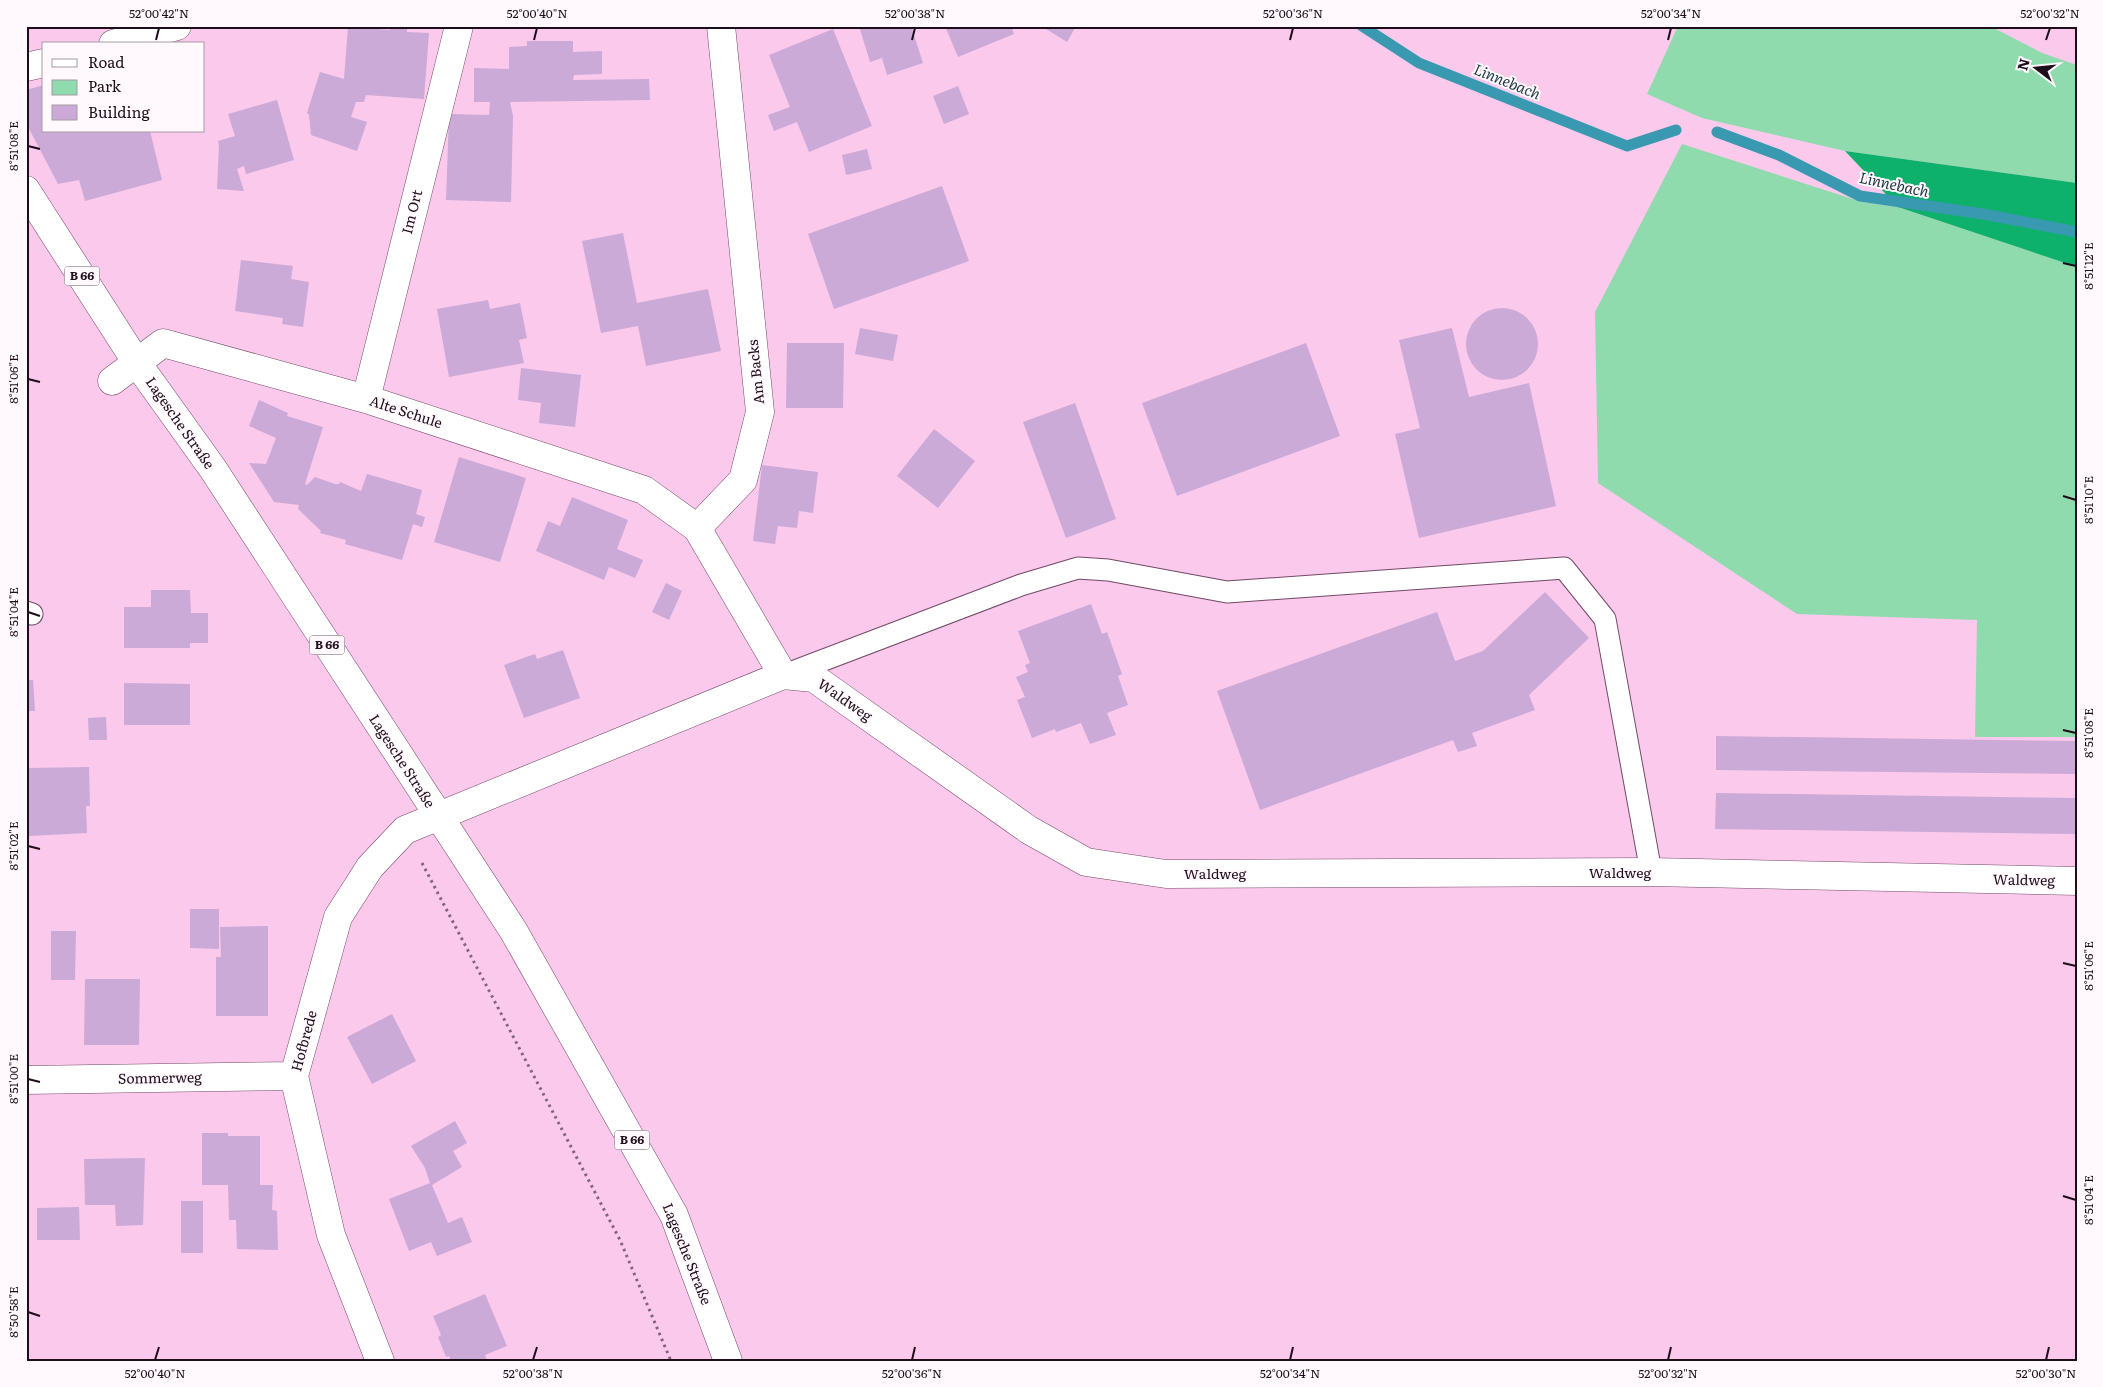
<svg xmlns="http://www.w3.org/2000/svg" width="2103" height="1387" viewBox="0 0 2103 1387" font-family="Literata,serif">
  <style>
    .green { fill: #8fdbad }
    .forest { fill: #0eb16c }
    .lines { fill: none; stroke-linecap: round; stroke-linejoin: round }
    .stream { stroke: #3999b0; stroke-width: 11 }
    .building { fill: #cbaad7 }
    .lane-casing { stroke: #724967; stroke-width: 23 }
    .street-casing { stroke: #724967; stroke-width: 29 }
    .secondary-casing { stroke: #724967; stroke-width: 29 }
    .primary-casing { stroke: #724967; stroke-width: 29 }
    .path { stroke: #84647b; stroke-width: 3; stroke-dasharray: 2.5 4; stroke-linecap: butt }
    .lane { stroke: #fff; stroke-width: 21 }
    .street { stroke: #fff; stroke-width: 28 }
    .secondary { stroke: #fff; stroke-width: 28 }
    .primary { stroke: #fff; stroke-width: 28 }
    .ticks { fill: none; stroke: #1e0d1a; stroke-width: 2 }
    .labels { text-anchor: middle; stroke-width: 4; stroke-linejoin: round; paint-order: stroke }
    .shield { fill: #fff9fd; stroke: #62545e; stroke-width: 1 }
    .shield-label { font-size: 12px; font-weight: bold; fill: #1e0d1a }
    .street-label { font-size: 14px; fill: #1e0d1a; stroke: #fff9fd }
    .water-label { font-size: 15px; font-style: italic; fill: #1b3840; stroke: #fff9fd }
    .neatline { fill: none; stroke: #1e0d1a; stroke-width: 2 }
    .ticks-label { font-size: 12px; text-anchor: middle; fill: #1e0d1a }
  </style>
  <rect width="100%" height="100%" fill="#fac9ec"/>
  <path class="green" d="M 1678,26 L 1990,26 L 2042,53 L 2077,65 L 2077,183 L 1845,151 L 1702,118 L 1647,94 Z
    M 1682,144 L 1862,202 L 1898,207 L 2077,267 L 2077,737 L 1975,737 L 1977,620 L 1797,614 L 1598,483 L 1595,312 Z"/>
  <path class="forest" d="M 1845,151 L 2077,183 L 2077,267 L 1898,207 Z"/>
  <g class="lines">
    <path class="stream" d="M 1362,26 L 1419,63 L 1627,146 L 1676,130
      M 1717,132 L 1779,155 L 1860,196 L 1983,214 L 2077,232"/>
  </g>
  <path class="building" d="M 390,26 L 407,26 L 407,32 L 429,33 L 424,99 L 366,95 L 364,102 L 356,102 L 351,117 L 367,122 L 357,151 L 311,135 L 309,115 L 307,113 L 320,72 L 344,79 L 348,27 L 390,30 Z
    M 859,26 L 911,26 L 923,63 L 887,75 L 882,58 L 870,62 Z
    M 945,26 L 1003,26 L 1004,28 L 1011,26 L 1014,34 L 958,57 Z
    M 1048,26 L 1076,26 L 1067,42 L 1046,29 Z
    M 833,29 L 872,126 L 809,152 L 797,122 L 774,131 L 768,115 L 790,107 L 769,55 Z
    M 527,41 L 573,41 L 573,52 L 602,51 L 602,74 L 574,75 L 573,80 L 649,79 L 650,100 L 510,102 L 513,116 L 511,202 L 446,200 L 449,114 L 489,115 L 490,102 L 474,102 L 474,68 L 509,69 L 509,47 L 527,46 Z
    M 44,85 L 44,131 L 150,131 L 162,180 L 85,201 L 79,180 L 58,184 L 26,123 L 26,90 Z
    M 958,86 L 969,114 L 944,124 L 933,96 Z
    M 277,100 L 294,160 L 246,174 L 244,166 L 237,169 L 244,191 L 217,189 L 219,145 L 218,141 L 235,136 L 228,114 Z
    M 867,149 L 872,169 L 846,175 L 842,155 Z
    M 942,186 L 969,261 L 834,309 L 808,234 Z
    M 623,233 L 637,303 L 708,289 L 721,351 L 646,366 L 638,326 L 601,333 L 582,241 Z
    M 241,260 L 293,266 L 291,279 L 309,282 L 303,327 L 282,324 L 283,318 L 235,311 Z
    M 488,300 L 490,309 L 520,303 L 527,338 L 519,340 L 524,363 L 449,377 L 437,309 Z
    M1466 344a36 36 0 1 1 72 0a36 36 0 1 1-72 0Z
    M 860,328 L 898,335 L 893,361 L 855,354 Z
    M 1452,328 L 1469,397 L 1529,383 L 1556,506 L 1419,538 L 1395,434 L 1420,428 L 1399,340 Z
    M 787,343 L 844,343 L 843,408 L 786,408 Z
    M 1306,343 L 1340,436 L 1177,496 L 1142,403 Z
    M 521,368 L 581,375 L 575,427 L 539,423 L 541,403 L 518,400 Z
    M 259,400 L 288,413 L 287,416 L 323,427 L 305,484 L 307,485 L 315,477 L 335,484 L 339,484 L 340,482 L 361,491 L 367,474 L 422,490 L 416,514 L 425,517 L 422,527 L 413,524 L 402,560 L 345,544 L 346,540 L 320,533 L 321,531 L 298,509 L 299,505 L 274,502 L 249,463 L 266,464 L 276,438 L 249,426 Z
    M 1075,403 L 1116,519 L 1066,538 L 1023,422 Z
    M 934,429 L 975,461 L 938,508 L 897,476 Z
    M 459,457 L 526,478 L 500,562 L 434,542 Z
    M 762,465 L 818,472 L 813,513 L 799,511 L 797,528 L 778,526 L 775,544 L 753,541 Z
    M 572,497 L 628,520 L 617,549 L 643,560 L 635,578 L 609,567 L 604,580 L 536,551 L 548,521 L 560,526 Z
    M 666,583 L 682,591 L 669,620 L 652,612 Z
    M 151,590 L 190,590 L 191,613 L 208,613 L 208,643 L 190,643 L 190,648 L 124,648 L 124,607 L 151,607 Z
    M 1545,592 L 1589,638 L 1529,695 L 1535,710 L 1472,733 L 1477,746 L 1458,752 L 1453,740 L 1260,810 L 1217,691 L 1437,612 L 1455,661 L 1483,651 Z
    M 1091,604 L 1102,634 L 1107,632 L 1122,674 L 1118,676 L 1128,705 L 1107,713 L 1116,735 L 1090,744 L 1081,723 L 1056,732 L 1055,729 L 1032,738 L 1017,700 L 1025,697 L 1016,677 L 1028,672 L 1025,665 L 1030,663 L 1018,631 Z
    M 563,650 L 580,698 L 524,718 L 504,665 L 535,654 L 537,659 Z
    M 26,680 L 33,680 L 35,711 L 26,711 Z
    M 124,683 L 190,684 L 190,725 L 124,725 Z
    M 106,717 L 107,740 L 89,740 L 88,718 Z
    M 1716,736 L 2077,741 L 2077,774 L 1716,770 Z
    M 89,767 L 90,806 L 86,806 L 87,833 L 29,836 L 28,768 Z
    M 1716,793 L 2077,798 L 2077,834 L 1715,829 Z
    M 190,909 L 219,909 L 219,949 L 190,948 Z
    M 268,926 L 268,1016 L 216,1016 L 216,957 L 221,957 L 220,927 Z
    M 51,931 L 76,931 L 75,980 L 51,980 Z
    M 85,979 L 140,979 L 139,1045 L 84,1045 Z
    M 392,1014 L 416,1061 L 372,1084 L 347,1037 Z
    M 455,1121 L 467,1143 L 453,1151 L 462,1167 L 432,1185 L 448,1223 L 462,1217 L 472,1242 L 437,1256 L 431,1242 L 409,1251 L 389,1199 L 430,1183 L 425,1168 L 411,1146 Z
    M 202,1133 L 228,1133 L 228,1136 L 260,1136 L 260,1185 L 273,1185 L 272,1210 L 277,1211 L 278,1250 L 237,1249 L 236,1220 L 229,1220 L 228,1185 L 202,1185 Z
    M 145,1158 L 143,1225 L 116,1226 L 115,1205 L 85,1205 L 84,1159 Z
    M 26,1159 L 28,1159 L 28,1186 L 26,1186 Z
    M 181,1201 L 203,1201 L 203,1253 L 181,1253 Z
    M 79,1207 L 80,1240 L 37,1240 L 37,1208 Z
    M 485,1294 L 507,1346 L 485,1355 L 487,1361 L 451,1361 L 449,1356 L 446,1357 L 438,1337 L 441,1335 L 433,1316 Z"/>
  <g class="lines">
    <defs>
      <path id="lane" d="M 26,612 L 32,614
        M 787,674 L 1021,585 L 1078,568 L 1108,570 L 1227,592 L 1564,568 L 1605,619 L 1651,872"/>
      <path id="street" d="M 112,381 L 163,343 L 366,399 L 644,490 L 697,528 L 783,675
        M 366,399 L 459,26
        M 697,528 L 743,480 L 760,412 L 721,26
        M 26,1080 L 294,1076
        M 380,1361 L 331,1235 L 294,1076 L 338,917 L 370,867 L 405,830 L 783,675 L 814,678 L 1029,830 L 1086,862 L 1166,874 L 1651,872 L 2077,881"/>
      <path id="secondary" d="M 113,44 L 177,26
        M 26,67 L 44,63"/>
      <path id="primary" d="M 26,190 L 137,363 L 213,469 L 513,930 L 674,1215 L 728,1361"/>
    </defs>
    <use href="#lane" class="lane-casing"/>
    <use href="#street" class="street-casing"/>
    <use href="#secondary" class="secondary-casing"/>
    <use href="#primary" class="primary-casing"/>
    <path class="path" d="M 422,863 L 620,1240 L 671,1361"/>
    <use href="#lane" class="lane"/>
    <use href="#street" class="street"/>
    <use href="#secondary" class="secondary"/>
    <use href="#primary" class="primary"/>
  </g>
  <path class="ticks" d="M 156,40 L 159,28M 534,40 L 537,28M 912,40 L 915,28M 1290,40 L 1293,28M 1668,40 L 1671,28M 2046,40 L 2050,28M 28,146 L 40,149M 2063,263 L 2076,266M 28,379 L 40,382M 2063,496 L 2076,500M 28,612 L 40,616M 2063,730 L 2076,733M 28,846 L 40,849M 2063,963 L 2076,966M 28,1079 L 40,1082M 2063,1196 L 2076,1200M 28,1312 L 40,1316M 155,1360 L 159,1347M 533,1360 L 537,1347M 912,1360 L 915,1347M 1290,1360 L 1293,1347M 1668,1360 L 1671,1347M 2046,1360 L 2049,1347"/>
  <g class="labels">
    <g class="shield">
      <rect x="64.5" y="266.5" width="35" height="19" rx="4"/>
      <rect x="309.5" y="635.5" width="35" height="19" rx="4"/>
      <rect x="614.5" y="1130.5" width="35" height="19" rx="4"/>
    </g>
    <g class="shield-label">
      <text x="82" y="280">B 66</text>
      <text x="327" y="649">B 66</text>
      <text x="632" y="1144">B 66</text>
    </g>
    <g class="street-label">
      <text transform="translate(412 212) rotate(-76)" y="5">Im Ort</text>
      <text transform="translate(756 372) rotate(-96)" y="5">Am Backs</text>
      <text transform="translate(406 412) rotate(18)" y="5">Alte Schule</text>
      <text transform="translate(180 423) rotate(55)" y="5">Lagesche Straße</text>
      <text transform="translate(845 700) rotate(35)" y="5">Waldweg</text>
      <text transform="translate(402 761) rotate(57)" y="5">Lagesche Straße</text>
      <text x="1620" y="878">Waldweg</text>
      <text x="1215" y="879">Waldweg</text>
      <text transform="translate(2024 880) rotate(1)" y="5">Waldweg</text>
      <text transform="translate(304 1041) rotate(-75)" y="5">Hofbrede</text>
      <text transform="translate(160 1078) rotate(-1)" y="5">Sommerweg</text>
      <text transform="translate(687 1254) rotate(68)" y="5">Lagesche Straße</text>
    </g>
    <g class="water-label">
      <text transform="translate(1507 82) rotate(22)" y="5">Linnebach</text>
      <text transform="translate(1894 185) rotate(12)" y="5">Linnebach</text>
    </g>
  </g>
  <rect width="2103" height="1387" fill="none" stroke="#fff9fd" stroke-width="55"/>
  <rect x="42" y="42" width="162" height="90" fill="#fff9fd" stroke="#a59ba2"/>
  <rect x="52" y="59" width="25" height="8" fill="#ffffff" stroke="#a59ba2"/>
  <text x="88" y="68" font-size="15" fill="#1e0d1a">Road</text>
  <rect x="52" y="80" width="25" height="15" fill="#8fdbad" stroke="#a59ba2"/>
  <text x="88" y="92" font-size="15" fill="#1e0d1a">Park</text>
  <rect x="52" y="105" width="25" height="15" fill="#cbaad7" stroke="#a59ba2"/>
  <text x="88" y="118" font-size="15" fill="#1e0d1a">Building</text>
  <g transform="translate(2036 68) rotate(286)" stroke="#fff9fd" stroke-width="4" paint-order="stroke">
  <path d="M0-4L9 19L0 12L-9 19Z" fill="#1e0d1a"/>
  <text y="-8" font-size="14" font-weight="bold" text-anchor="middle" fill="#1e0d1a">N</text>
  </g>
  <rect x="28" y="28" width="2048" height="1332" class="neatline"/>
  <g class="ticks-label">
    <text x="159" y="18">52°00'42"N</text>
    <text x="537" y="18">52°00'40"N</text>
    <text x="915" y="18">52°00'38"N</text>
    <text x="1293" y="18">52°00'36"N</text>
    <text x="1671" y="18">52°00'34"N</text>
    <text x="2050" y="18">52°00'32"N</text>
    <text transform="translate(14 146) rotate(-90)" y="4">8°51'08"E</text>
    <text transform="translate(2089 266) rotate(-90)" y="4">8°51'12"E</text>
    <text transform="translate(14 379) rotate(-90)" y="4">8°51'06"E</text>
    <text transform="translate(2089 500) rotate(-90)" y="4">8°51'10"E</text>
    <text transform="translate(14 612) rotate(-90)" y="4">8°51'04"E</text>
    <text transform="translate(2089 733) rotate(-90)" y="4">8°51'08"E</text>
    <text transform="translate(14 846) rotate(-90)" y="4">8°51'02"E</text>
    <text transform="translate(2089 966) rotate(-90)" y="4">8°51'06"E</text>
    <text transform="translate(14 1079) rotate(-90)" y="4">8°51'00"E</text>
    <text transform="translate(2089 1200) rotate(-90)" y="4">8°51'04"E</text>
    <text transform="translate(14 1312) rotate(-90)" y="4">8°50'58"E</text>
    <text x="155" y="1378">52°00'40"N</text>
    <text x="533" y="1378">52°00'38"N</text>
    <text x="912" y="1378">52°00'36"N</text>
    <text x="1290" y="1378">52°00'34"N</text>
    <text x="1668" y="1378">52°00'32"N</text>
    <text x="2046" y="1378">52°00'30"N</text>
  </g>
</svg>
